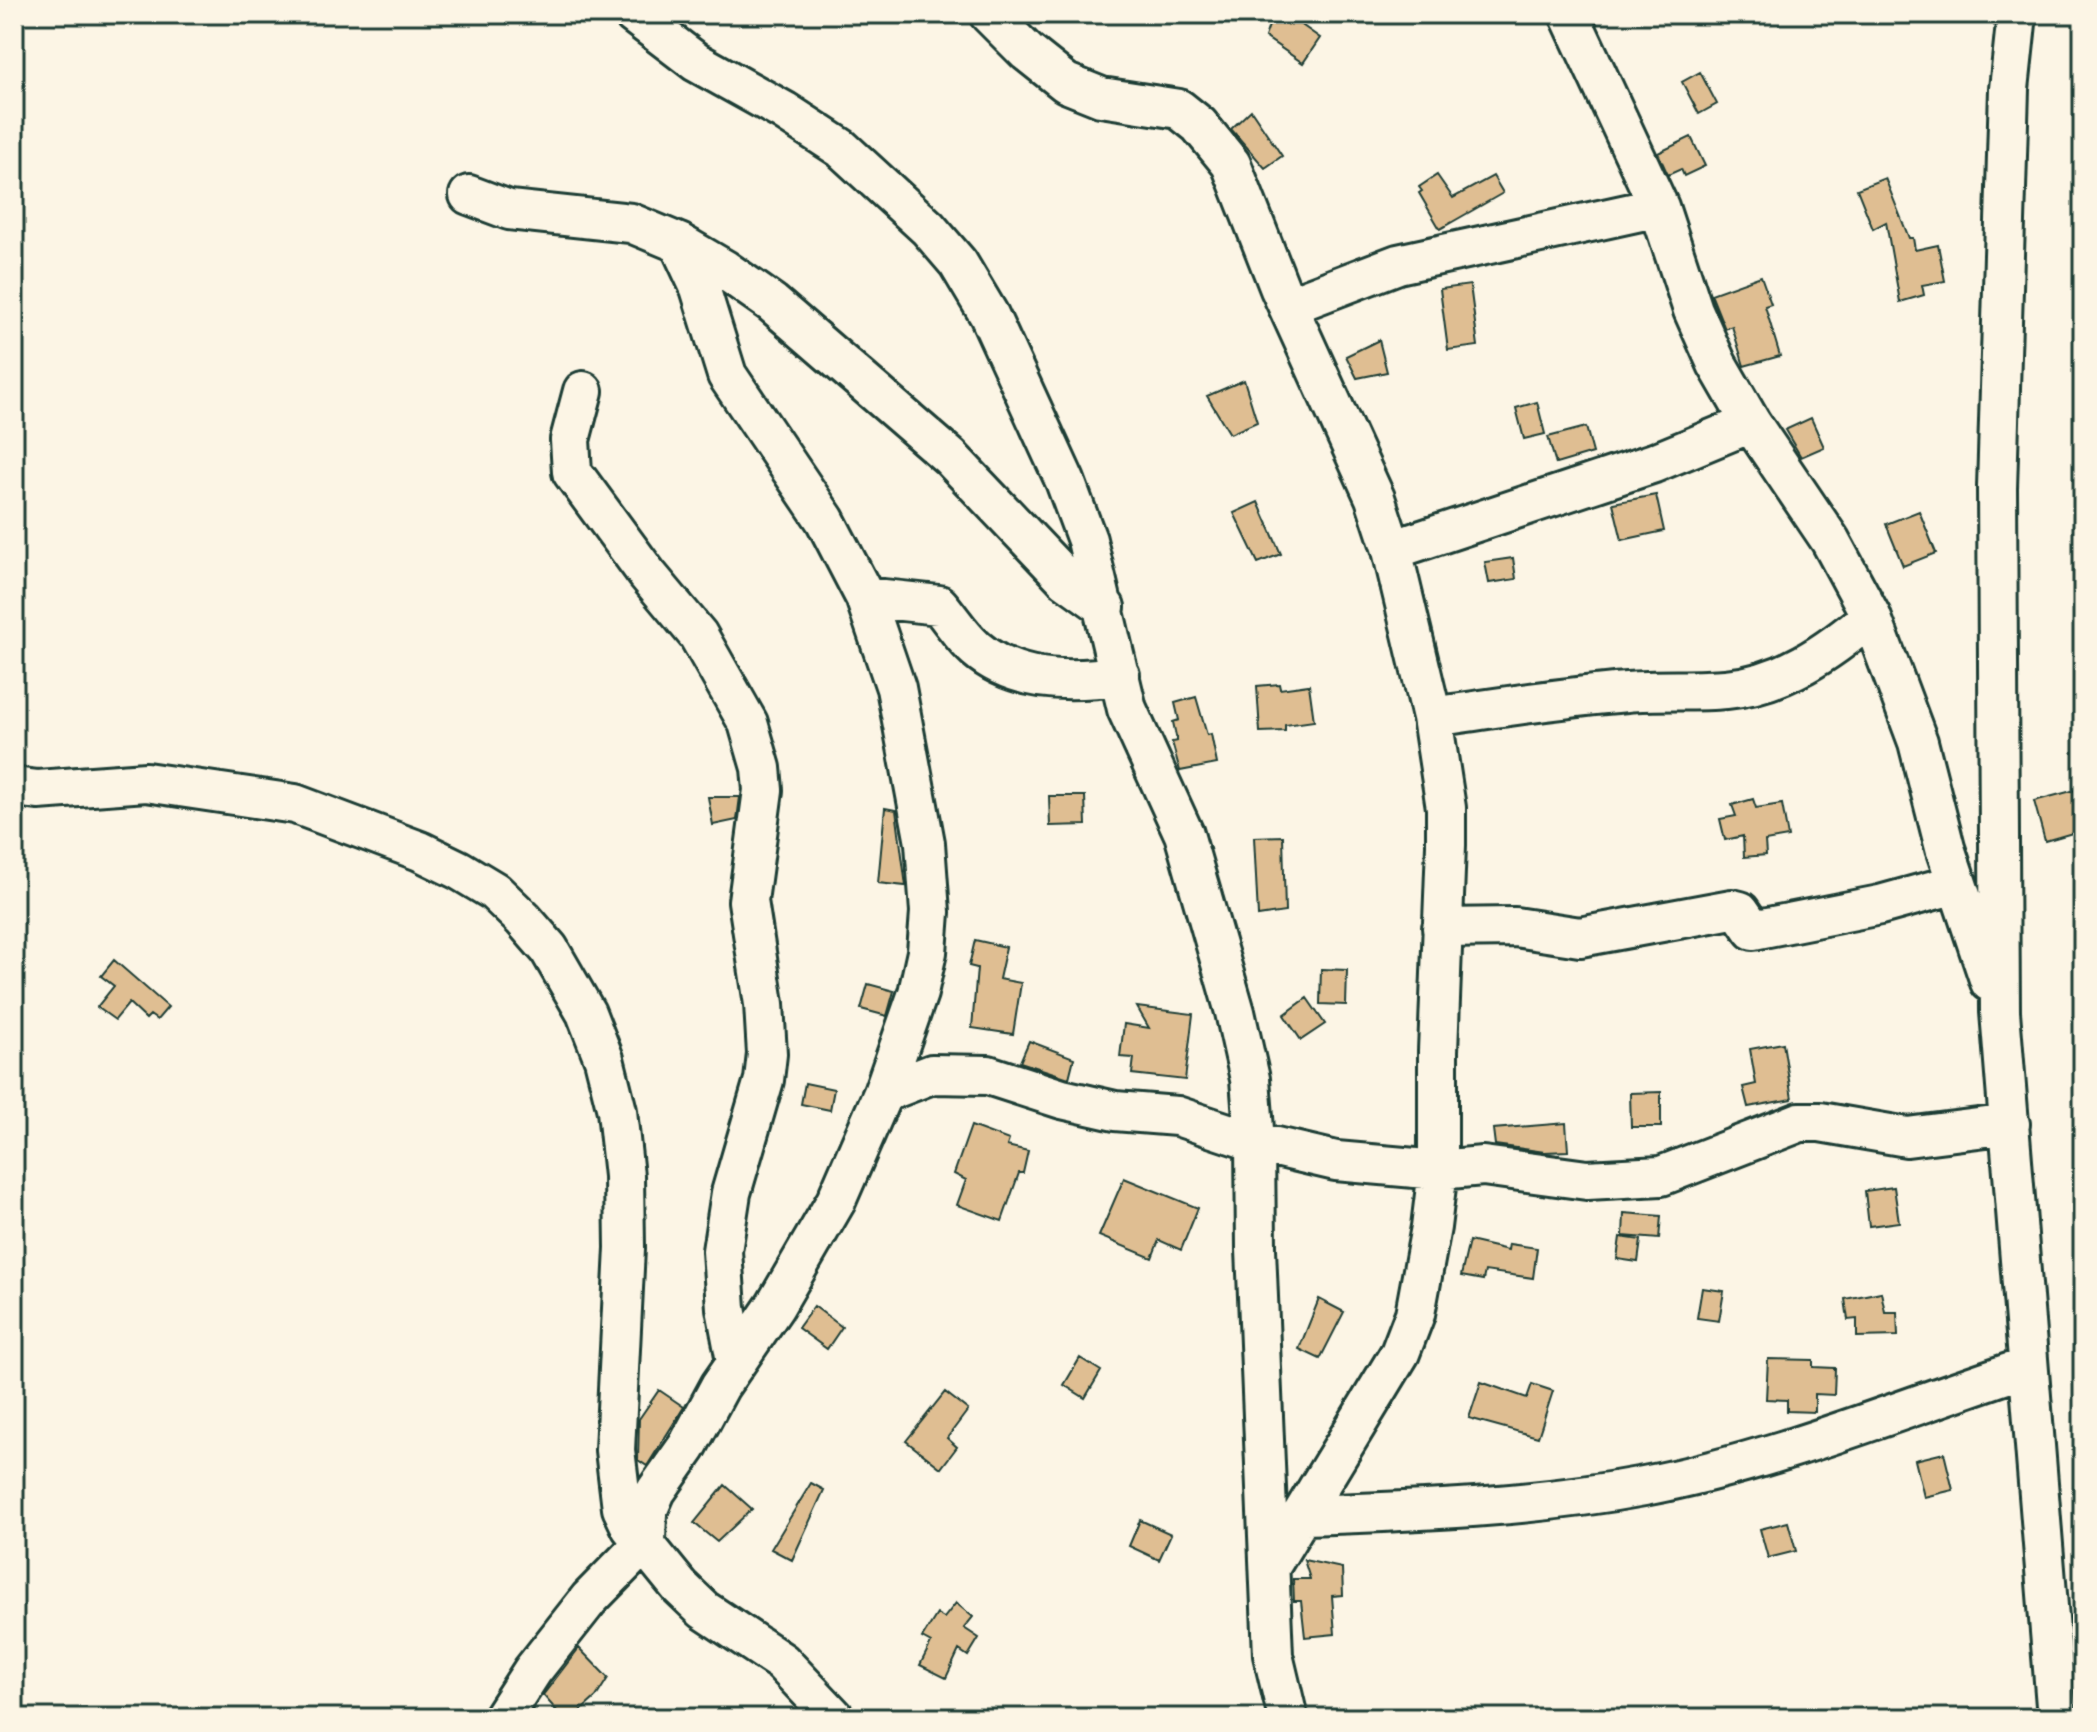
<svg xmlns="http://www.w3.org/2000/svg" width="2097" height="1732" viewBox="0 0 2097 1732" font-family="Delius,sans-serif">
  <style>
    .building { fill: #dfbe92; stroke: #1f3d34; stroke-width: 2 }
    .lines { fill: none; stroke-linecap: round; stroke-linejoin: round }
    .minor-casing { stroke: #1f3d34; stroke-width: 44 }
    .minor { stroke: #fcf5e5; stroke-width: 38 }
  </style>
  <rect width="100%" height="100%" fill="#fcf5e5"/>
  <filter id="ink" filterUnits="userSpaceOnUse"><feTurbulence type="fractalNoise" baseFrequency=".0125" numOctaves="2"/><feDisplacementMap in="SourceGraphic" scale="16" xChannelSelector="R" yChannelSelector="G"/><feConvolveMatrix kernelMatrix="1 2 1 2 8 2 1 2 1" color-interpolation-filters="sRGB"/></filter>
  <g filter="url(#ink)">
    <path class="building" d="M 1273,14 L 1286,14 L 1320,38 L 1303,63 L 1265,37 Z
      M 1700,72 L 1717,104 L 1699,114 L 1682,82 Z
      M 1251,110 L 1282,156 L 1265,168 L 1231,129 Z
      M 1691,137 L 1705,166 L 1684,176 L 1681,169 L 1668,175 L 1658,153 Z
      M 1437,175 L 1453,198 L 1493,176 L 1503,193 L 1440,229 L 1419,193 L 1422,191 L 1419,187 Z
      M 1885,178 L 1909,238 L 1913,238 L 1915,250 L 1938,245 L 1945,281 L 1922,285 L 1924,295 L 1900,302 L 1886,222 L 1873,229 L 1857,189 Z
      M 1761,276 L 1771,304 L 1765,306 L 1780,356 L 1744,366 L 1732,326 L 1725,329 L 1711,294 Z
      M 1470,285 L 1478,346 L 1448,350 L 1440,289 Z
      M 1379,340 L 1387,372 L 1357,378 L 1346,356 Z
      M 1244,380 L 1257,422 L 1230,434 L 1207,396 Z
      M 1537,402 L 1545,434 L 1524,439 L 1516,408 Z
      M 1811,418 L 1824,447 L 1801,457 L 1785,430 Z
      M 1586,427 L 1593,453 L 1556,464 L 1548,437 Z
      M 1656,495 L 1664,531 L 1622,540 L 1613,503 Z
      M 1258,502 L 1281,554 L 1258,563 L 1234,513 Z
      M 1919,511 L 1936,553 L 1903,566 L 1886,524 Z
      M 1513,558 L 1516,579 L 1489,583 L 1485,562 Z
      M 1279,684 L 1280,689 L 1309,685 L 1314,721 L 1285,725 L 1285,731 L 1260,732 L 1257,686 Z
      M 1196,697 L 1207,735 L 1211,734 L 1217,764 L 1180,771 L 1172,742 L 1177,741 L 1173,722 L 1179,720 L 1175,703 Z
      M 2083,788 L 2083,830 L 2045,841 L 2034,801 Z
      M 1049,796 L 1085,796 L 1086,825 L 1050,826 Z
      M 708,797 L 740,797 L 737,820 L 713,825 Z
      M 1753,799 L 1756,808 L 1782,804 L 1788,837 L 1765,841 L 1766,855 L 1744,857 L 1743,836 L 1725,840 L 1720,819 L 1736,816 L 1732,805 Z
      M 885,808 L 896,810 L 906,886 L 878,883 Z
      M 1283,836 L 1285,912 L 1258,916 L 1254,837 Z
      M 975,940 L 1006,947 L 999,979 L 1021,983 L 1013,1034 L 972,1028 L 977,968 L 969,966 Z
      M 114,960 L 168,1007 L 157,1020 L 150,1015 L 146,1019 L 129,1003 L 115,1020 L 97,1007 L 114,986 L 101,976 Z
      M 1321,969 L 1347,970 L 1346,1005 L 1320,1004 Z
      M 868,984 L 894,991 L 887,1016 L 861,1009 Z
      M 1307,998 L 1325,1024 L 1301,1040 L 1284,1015 Z
      M 1137,1007 L 1193,1014 L 1185,1080 L 1132,1074 L 1134,1058 L 1120,1057 L 1124,1024 L 1149,1028 Z
      M 1029,1041 L 1074,1058 L 1069,1078 L 1020,1062 Z
      M 1783,1043 L 1792,1099 L 1748,1107 L 1743,1087 L 1756,1084 L 1750,1049 Z
      M 805,1083 L 834,1089 L 830,1110 L 801,1104 Z
      M 1661,1092 L 1661,1127 L 1631,1127 L 1630,1093 Z
      M 1566,1123 L 1568,1151 L 1545,1152 L 1495,1145 L 1493,1129 Z
      M 971,1126 L 1009,1140 L 1007,1146 L 1028,1151 L 1023,1173 L 1019,1173 L 1002,1221 L 957,1205 L 966,1180 L 954,1174 Z
      M 1124,1178 L 1198,1208 L 1181,1250 L 1159,1240 L 1152,1258 L 1099,1236 Z
      M 1894,1187 L 1899,1222 L 1869,1226 L 1865,1191 Z
      M 1624,1213 L 1661,1216 L 1659,1239 L 1623,1236 Z
      M 1620,1237 L 1641,1240 L 1638,1262 L 1617,1259 Z
      M 1469,1241 L 1508,1250 L 1509,1244 L 1537,1248 L 1533,1278 L 1485,1271 L 1483,1280 L 1461,1276 Z
      M 1702,1288 L 1724,1291 L 1719,1321 L 1697,1318 Z
      M 1881,1292 L 1885,1312 L 1897,1312 L 1898,1336 L 1857,1337 L 1857,1319 L 1848,1320 L 1845,1299 Z
      M 1319,1299 L 1344,1312 L 1320,1359 L 1299,1349 Z
      M 814,1306 L 842,1327 L 827,1349 L 798,1328 Z
      M 1080,1358 L 1101,1371 L 1085,1398 L 1064,1385 Z
      M 1768,1359 L 1813,1360 L 1813,1367 L 1835,1368 L 1834,1395 L 1815,1394 L 1815,1412 L 1787,1411 L 1787,1400 L 1766,1399 Z
      M 1481,1382 L 1527,1398 L 1532,1384 L 1553,1391 L 1538,1437 L 1469,1418 Z
      M 659,1390 L 684,1407 L 647,1466 L 638,1460 L 639,1419 Z
      M 945,1392 L 968,1410 L 947,1438 L 957,1447 L 941,1468 L 906,1441 Z
      M 1944,1453 L 1953,1490 L 1924,1497 L 1915,1460 Z
      M 811,1483 L 824,1490 L 792,1560 L 771,1549 Z
      M 725,1485 L 752,1509 L 717,1542 L 694,1523 Z
      M 1140,1520 L 1171,1534 L 1159,1560 L 1129,1546 Z
      M 1788,1522 L 1796,1551 L 1768,1558 L 1760,1529 Z
      M 1304,1560 L 1342,1568 L 1343,1595 L 1332,1596 L 1335,1634 L 1305,1637 L 1301,1601 L 1294,1601 L 1293,1579 L 1310,1579 Z
      M 956,1603 L 973,1617 L 964,1628 L 979,1638 L 968,1656 L 959,1650 L 946,1678 L 920,1665 L 931,1643 L 922,1638 L 937,1614 L 944,1618 Z
      M 579,1648 L 608,1678 L 596,1697 L 573,1718 L 563,1718 L 543,1695 Z"/>
    <g class="lines">
      <defs>
        <path id="minor" d="M 633,14 L 696,62 L 784,111 L 841,148 L 928,228 L 958,263 L 989,315 L 1065,481 L 1087,540 L 1127,709 L 1184,834 L 1235,1012 L 1250,1079 L 1255,1142 L 1256,1249 L 1273,1655 L 1288,1718
          M 989,14 L 1027,52 L 1066,83 L 1101,97 L 1179,109 L 1199,125 L 1231,164 L 1280,289 L 1375,498 L 1392,550 L 1432,717 L 1446,808 L 1446,845 L 1438,1051 L 1438,1170 L 1431,1227 L 1415,1314 L 1400,1353 L 1270,1567
          M 1569,14 L 1659,207 L 1693,310 L 1717,364 L 1751,423 L 1830,540 L 1871,616 L 1918,742 L 1945,848 L 1990,982
          M 2017,14 L 2009,89 L 1997,488 L 2000,1012 L 2057,1718
          M 469,195 L 509,210 L 631,223 L 679,243 L 725,270 L 772,303 L 950,457 L 1066,579 L 1105,607
          M 1288,306 L 1398,264 L 1659,207
          M 583,391 L 570,440 L 572,472 L 647,574 L 698,635 L 748,723 L 761,768 L 763,790 L 748,901 L 764,1004 L 767,1054 L 764,1080 L 731,1193 L 722,1251 L 726,1308 L 736,1361
          M 1392,550 L 1654,463 L 1751,423
          M 865,597 L 939,605 C 951,619 961,636 976,649 C 1015,683 1071,683 1120,675
          M 1432,717 C 1497,708 1562,697 1627,692 C 1660,689 1693,692 1726,689 C 1783,684 1829,652 1871,616
          M 14,787 L 38,790 L 146,782 L 295,804 L 420,851 L 459,870 L 494,891 L 523,919 L 549,949 L 586,1013 L 604,1059 L 617,1111 L 624,1176 L 625,1248 L 615,1450 L 622,1508 L 631,1527 L 679,1586 L 704,1610 L 782,1662 L 835,1718
          M 1442,928 L 1515,927 L 1580,937 L 1732,909 L 1740,911 L 1753,930 L 1880,905 L 1956,884
          M 883,1093 L 932,1074 L 988,1075 L 1062,1099 L 1115,1111 L 1177,1116 L 1255,1142 L 1336,1161 L 1438,1170 L 1483,1166 L 1587,1180 L 1661,1176 L 1800,1122 L 1820,1122 L 1907,1137 L 2010,1124
          M 1305,1515 C 1418,1511 1532,1507 1644,1486 C 1776,1461 1900,1409 2027,1367
          M 502,1718 L 533,1670 L 589,1599 L 646,1541 L 647,1512 L 656,1491 L 687,1447 L 720,1386 L 775,1306 L 836,1201 L 883,1093 L 918,993 L 927,952 L 930,912 L 925,843 L 896,688 L 865,597 L 825,520 L 727,375 L 700,288 L 679,243"/>
      </defs>
      <use href="#minor" class="minor-casing"/>
      <use href="#minor" class="minor"/>
    </g>
  </g>
  <rect width="2097" height="1732" fill="none" stroke="#fcf5e5" stroke-width="48"/>
  <rect x="24" y="24" width="2049" height="1684" fill="none" stroke="#1f3d34" stroke-width="3" filter="url(#ink)"/>
</svg>
